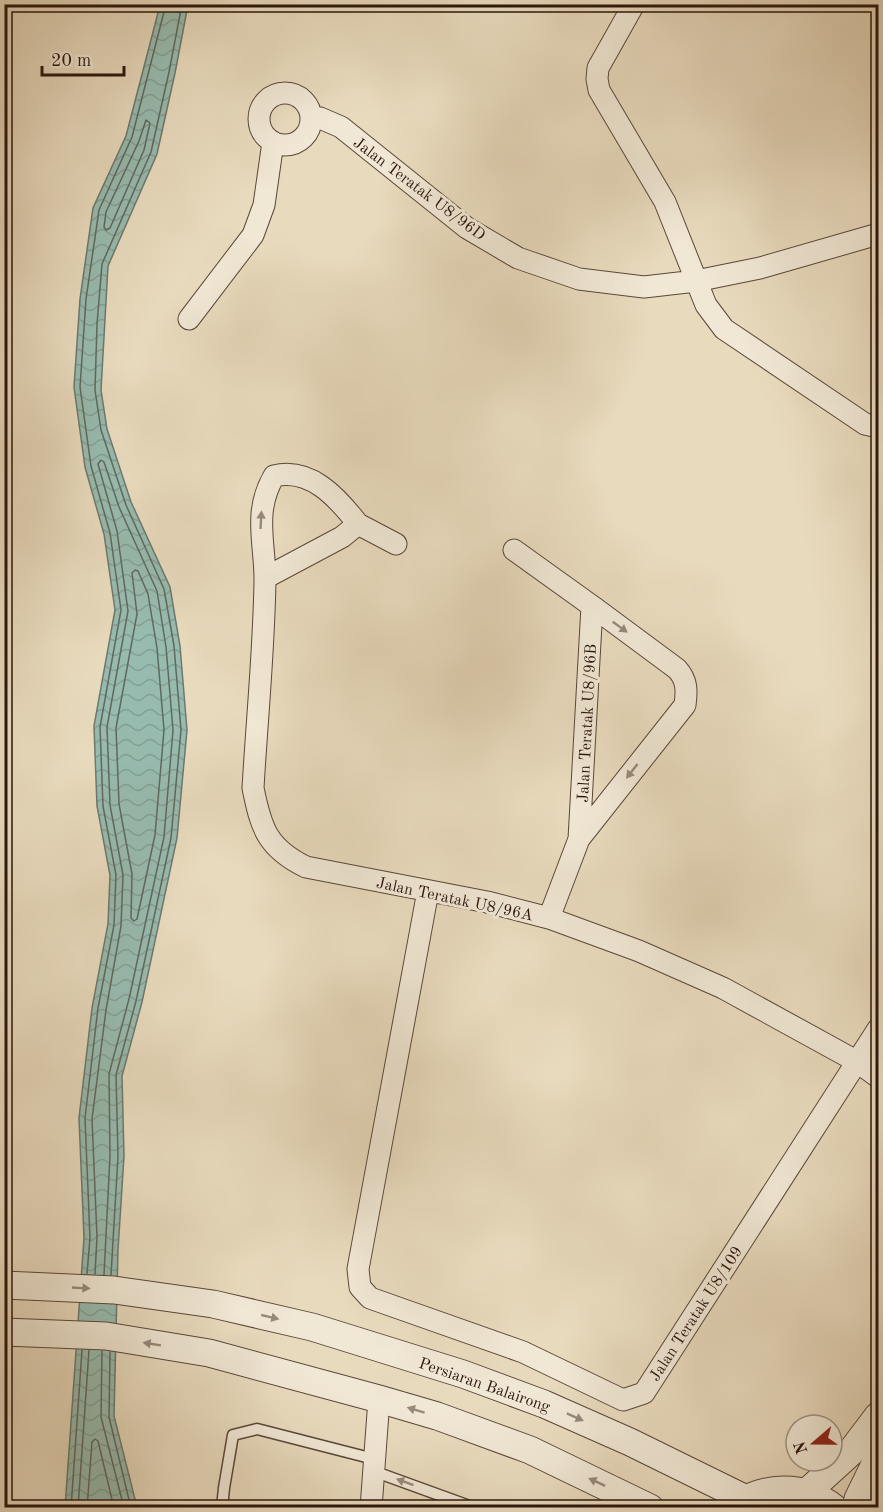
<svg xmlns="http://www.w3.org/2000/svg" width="883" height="1512" viewBox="0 0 883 1512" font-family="'Old Standard TT',serif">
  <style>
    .water { fill: url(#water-waves); stroke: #6c796f; stroke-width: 1.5 }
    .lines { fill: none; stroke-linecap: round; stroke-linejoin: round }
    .shore { stroke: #61685e; stroke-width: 1.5 }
    .service-casing { stroke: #5a473a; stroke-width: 13 }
    .minor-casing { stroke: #5a473a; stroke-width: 23 }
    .tertiary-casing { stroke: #5a473a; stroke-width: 29 }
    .service { stroke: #f0e7d4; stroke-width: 10 }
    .minor { stroke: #f0e7d4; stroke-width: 21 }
    .tertiary { stroke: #f0e7d4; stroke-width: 27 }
    .oneway { fill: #97897b }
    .labels { text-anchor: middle; stroke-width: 6; stroke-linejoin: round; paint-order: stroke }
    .street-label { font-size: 16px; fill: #2b160e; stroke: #f0e7d4 }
  </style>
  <defs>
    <pattern id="water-waves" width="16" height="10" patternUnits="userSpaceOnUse" patternTransform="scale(1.5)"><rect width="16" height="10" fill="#97bbaf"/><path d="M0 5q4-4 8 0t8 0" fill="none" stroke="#82a095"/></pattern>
  </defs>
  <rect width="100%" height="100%" fill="#e8dabd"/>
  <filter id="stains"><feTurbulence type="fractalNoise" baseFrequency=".00333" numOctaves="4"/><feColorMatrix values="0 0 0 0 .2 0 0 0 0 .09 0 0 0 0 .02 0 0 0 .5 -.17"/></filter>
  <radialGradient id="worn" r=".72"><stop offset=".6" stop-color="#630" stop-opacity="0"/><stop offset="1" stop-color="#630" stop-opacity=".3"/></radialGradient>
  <path class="water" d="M 160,5 L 188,5 L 175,73 L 157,154 L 108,266 L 101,390 L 107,429 L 131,502 L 170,587 L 180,646 L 187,730 L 177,838 L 142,1002 L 122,1076 L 124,1156 L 118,1250 L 114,1416 L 137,1507 L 65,1508 L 84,1238 L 79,1118 L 92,1008 L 108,924 L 110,875 L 97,806 L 94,726 L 115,610 L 104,534 L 85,467 L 74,387 L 80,299 L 93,208 L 126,136 Z"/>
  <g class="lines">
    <path class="shore" d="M 146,120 L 150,123 L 144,150 L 110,228 L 106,230 L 104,227 L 106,212 L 139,141 Z
      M 135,570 L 138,571 L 148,594 L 157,648 L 164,730 L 155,835 L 137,919 L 134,921 L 131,918 L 132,874 L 119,804 L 116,728 L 137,614 L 132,573 Z
      M 87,1274 L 90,1238 L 85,1118 L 98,1008 L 114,925 L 116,875 L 103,806 L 100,727 L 121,610 L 110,533 L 91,466 L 80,387 L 86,299 L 99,210 L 132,137 L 166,4
      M 95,1274 L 97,1237 L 92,1119 L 106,1010 L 121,926 L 123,875 L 110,805 L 107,727 L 128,611 L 117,531 L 98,464 L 101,460 L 104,462 L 119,507 L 157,591 L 166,647 L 173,730 L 164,837 L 129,999 L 109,1074 L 110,1156 L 104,1275
      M 111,1275 L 118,1156 L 116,1075 L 136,1001 L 171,838 L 181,730 L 174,646 L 164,589 L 126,505 L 101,430 L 95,390 L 97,324 L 102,264 L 151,152 L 169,72 L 182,4
      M 102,1351 L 101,1417 L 124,1508
      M 110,1352 L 109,1417 L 131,1508
      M 71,1508 L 82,1350
      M 78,1508 L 89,1350
      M 87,1508 L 92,1442 L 95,1439 L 98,1441 L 114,1508"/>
    <defs>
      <path id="service" d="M 373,1471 L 475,1508
        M 222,1508 L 224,1488 L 233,1435 L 257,1429 L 374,1459"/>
      <path id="minor" d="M 634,4 L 598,68 L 597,79 L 599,90 L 665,202 L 706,305 L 724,329 L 865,424 L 878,427
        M259 119a26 26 0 1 1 52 0a26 26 0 1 1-52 0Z
        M 311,117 L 320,118 L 341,127 L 467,228 L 518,258 L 579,279 L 644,287 L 696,281 L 760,268 L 878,234
        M 189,319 L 253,235 L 264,205 L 273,142
        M 358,524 L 396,544
        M 514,550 L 592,606
        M 265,578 L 342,537 L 358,524 C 337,497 310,467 274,476 C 253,512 265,542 265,580 C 264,649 257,719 253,788 C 261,828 267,848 306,867 L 487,902 L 549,918 L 639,951 L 723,988 L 856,1061 L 878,1077
        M 428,891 L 358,1269 L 360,1287 L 370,1298 L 523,1352 L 623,1400 L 644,1393 L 878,1029
        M 549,918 L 579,839 L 592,606 L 677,669 C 687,680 687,690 685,705 L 579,839
        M 371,1508 L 379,1399"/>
      <path id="tertiary" d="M 4,1285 L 114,1290 L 213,1304 L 312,1327 L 463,1374 L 544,1404 L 630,1442 L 744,1498
        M 4,1332 L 106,1336 L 209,1353 L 379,1399 L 437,1416 L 530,1450 L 650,1508
        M 807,1492 L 850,1453 L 878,1416
        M 731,1508 C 763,1485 803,1483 834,1508
        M 856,1508 L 858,1499 L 878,1458"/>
    </defs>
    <use href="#service" class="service-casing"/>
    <use href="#minor" class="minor-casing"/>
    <use href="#tertiary" class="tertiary-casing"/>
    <use href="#service" class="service"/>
    <use href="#minor" class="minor"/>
    <use href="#tertiary" class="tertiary"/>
  </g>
  <defs><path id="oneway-solid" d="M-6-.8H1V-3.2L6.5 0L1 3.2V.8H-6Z" transform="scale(1.5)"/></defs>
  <g class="oneway">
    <use href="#oneway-solid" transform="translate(261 520) rotate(-87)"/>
    <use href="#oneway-solid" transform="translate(620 627) rotate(36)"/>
    <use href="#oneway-solid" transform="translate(632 771) rotate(128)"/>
    <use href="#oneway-solid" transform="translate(81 1288) rotate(3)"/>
    <use href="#oneway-solid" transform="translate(270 1317) rotate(13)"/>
    <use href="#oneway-solid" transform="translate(152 1344) rotate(-171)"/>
    <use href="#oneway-solid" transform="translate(416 1410) rotate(-163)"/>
    <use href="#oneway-solid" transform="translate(575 1417) rotate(24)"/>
    <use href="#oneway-solid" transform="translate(405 1482) rotate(-160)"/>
    <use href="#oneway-solid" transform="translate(597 1482) rotate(-155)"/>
  </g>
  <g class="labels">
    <g class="street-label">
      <text transform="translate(420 188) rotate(37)" y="6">Jalan Teratak U8/96D</text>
      <text transform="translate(586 723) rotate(-87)" y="6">Jalan Teratak U8/96B</text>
      <text transform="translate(455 898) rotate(12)" y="6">Jalan Teratak U8/96A</text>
      <text transform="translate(695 1313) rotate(-57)" y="6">Jalan Teratak U8/109</text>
      <text transform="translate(485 1384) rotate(19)" y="6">Persiaran Balairong</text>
    </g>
  </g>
  <rect width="883" height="1512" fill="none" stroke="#e8dabd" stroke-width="24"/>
  <rect x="6" y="6" width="871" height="1500" fill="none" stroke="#2b160e" stroke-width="3"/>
  <rect x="12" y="12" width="859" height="1488" fill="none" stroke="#2b160e" stroke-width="1.5"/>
  <g transform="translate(814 1443) rotate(250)"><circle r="28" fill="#f0e7d4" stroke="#a19385" stroke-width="1.5"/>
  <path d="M0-4.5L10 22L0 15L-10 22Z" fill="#8f2418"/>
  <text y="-9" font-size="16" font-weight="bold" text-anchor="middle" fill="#2b160e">N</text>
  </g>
  <path d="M42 66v9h82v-9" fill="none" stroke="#2b160e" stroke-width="3"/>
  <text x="51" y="66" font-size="18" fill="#2b160e" stroke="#f0e7d4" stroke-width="4.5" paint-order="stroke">20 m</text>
  <rect width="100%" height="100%" filter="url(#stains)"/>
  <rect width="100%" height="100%" fill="url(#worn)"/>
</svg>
